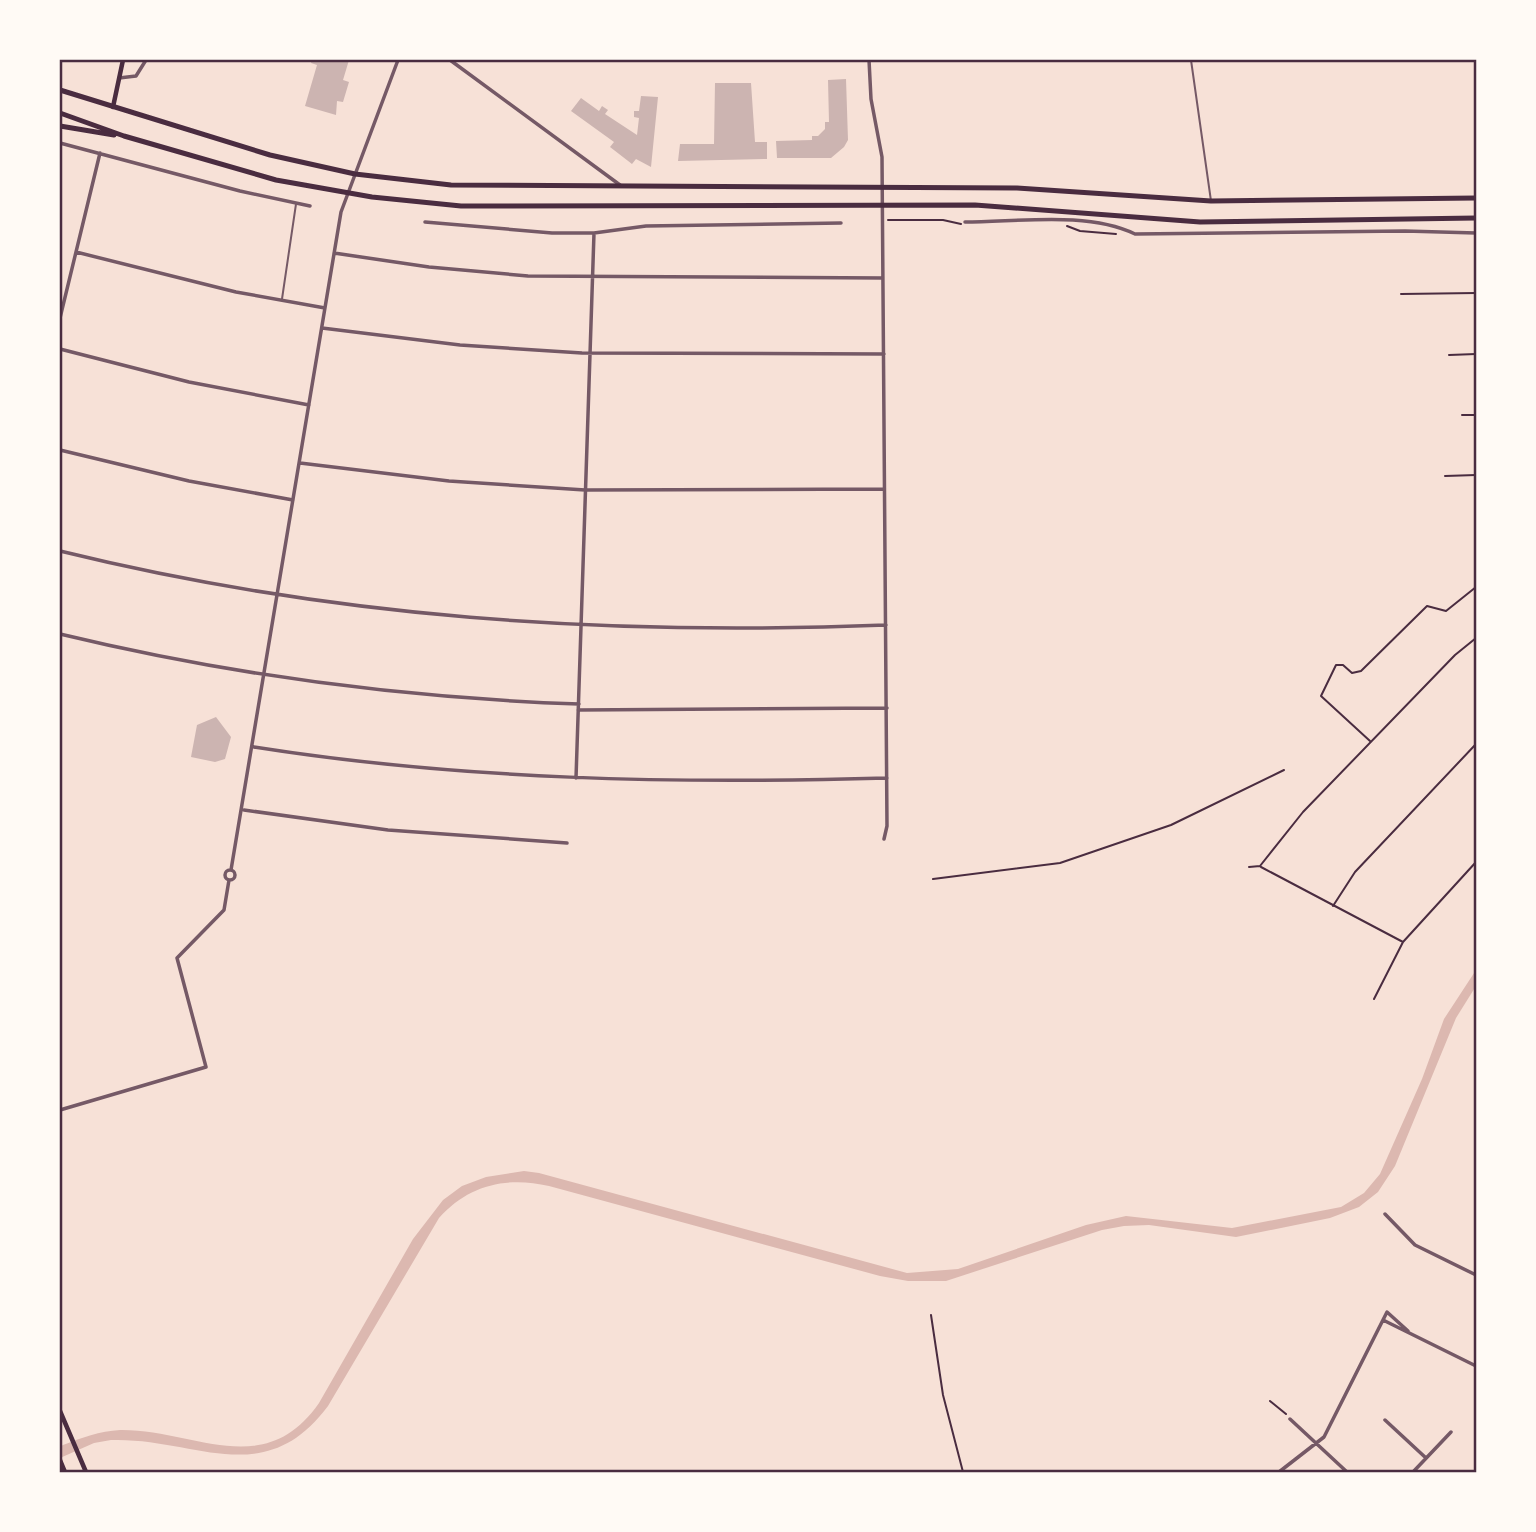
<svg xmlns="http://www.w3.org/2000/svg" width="1536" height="1532" viewBox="0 0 1536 1532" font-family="Spectral,serif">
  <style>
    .water { fill: #dcb8b0 }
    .building { fill: #ccb4b1 }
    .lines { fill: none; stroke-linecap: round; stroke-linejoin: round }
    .path { stroke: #4a2c40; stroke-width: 2 }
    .service { stroke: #755966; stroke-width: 2 }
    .minor { stroke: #755966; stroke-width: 3.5 }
    .secondary { stroke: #4a2c40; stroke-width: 4.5 }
    .primary { stroke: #4a2c40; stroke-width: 5 }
    .neatline { fill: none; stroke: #4a2c40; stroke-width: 2.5 }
  </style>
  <rect width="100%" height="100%" fill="#f7e1d7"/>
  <path class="water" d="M 1476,970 L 1476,986 L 1456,1018 L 1395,1166 L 1378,1192 L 1359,1207 L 1330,1218 L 1236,1237 L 1149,1225 L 1124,1226 L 1102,1230 L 946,1281 L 908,1281 L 880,1276 L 549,1186 C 507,1176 468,1185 439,1218 L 328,1406 C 264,1492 195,1437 111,1440 L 94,1443 L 60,1458 L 60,1447 L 63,1445 C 81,1438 100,1431 120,1430 C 194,1429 264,1482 319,1403 L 413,1239 L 443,1200 L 462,1186 L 486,1177 L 524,1171 L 539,1173 L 907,1273 L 958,1269 L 1086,1225 L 1126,1216 L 1232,1228 L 1341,1207 L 1364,1193 L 1380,1174 L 1422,1079 L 1444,1019 Z"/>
  <path class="building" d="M 312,60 L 349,60 L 343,80 L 349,82 L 343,102 L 337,101 L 336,115 L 305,106 L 317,65 L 311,63 Z
    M 846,79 L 848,140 L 844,147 L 831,158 L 777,158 L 776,141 L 812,140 L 812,136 L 818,136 L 825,129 L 825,122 L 829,122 L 828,80 Z
    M 715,83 L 751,83 L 755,142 L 767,142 L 767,159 L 678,161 L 680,144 L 714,144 Z
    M 641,96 L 658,97 L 651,167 L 636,159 L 632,164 L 610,147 L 614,142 L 571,111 L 581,98 L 599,111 L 602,106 L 608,110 L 605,114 L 637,135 L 639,118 L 634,117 L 634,111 L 639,111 Z
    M 216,717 L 231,737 L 225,759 L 215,762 L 191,757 L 197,725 Z"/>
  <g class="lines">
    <path class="path" d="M 888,220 L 943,220 L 961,224
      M 1067,226 L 1080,231 L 1116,234
      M 1401,294 L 1476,293
      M 1449,355 L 1476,354
      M 1462,415 L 1476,415
      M 1445,476 L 1476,475
      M 1370,741 L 1321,696 L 1336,665 L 1343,665 L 1352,673 L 1361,671 L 1427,606 L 1446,611 L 1476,587
      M 1249,867 L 1260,866 L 1303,812 L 1455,655 L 1476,638
      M 1261,867 L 1403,942
      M 933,879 L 1060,863 L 1171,825 L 1284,770
      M 1333,906 L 1355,872 L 1476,744
      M 1374,999 L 1403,942 L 1476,862
      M 931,1315 L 943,1395 L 963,1472
      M 1270,1401 L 1286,1414"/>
    <path class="service" d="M 1191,60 L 1211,201
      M 282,299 L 296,204"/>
    <path class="minor" d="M 450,60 L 620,185
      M 869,60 L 871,99 L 882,157 L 887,826 L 884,839
      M 119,78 L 136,76 L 146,60
      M 60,143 L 240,191 L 310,206
      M 425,222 L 552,233 L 594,233 L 646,226 L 841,223
      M 965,222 C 1018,222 1087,211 1135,234 L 1405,231 L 1476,233
      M 76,252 L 236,292 L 325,308
      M 334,253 L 429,267 L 528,276 L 883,278
      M 60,318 L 100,153
      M 322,328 L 460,345 L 582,353 L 884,354
      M 60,349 L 189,382 L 309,405
      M 60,450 L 189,481 L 293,500
      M 300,463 L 449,481 L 585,490 L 884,489
      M 60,551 C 333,618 605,636 886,625
      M 60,634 C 230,675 404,698 579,704
      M 578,710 L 887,708
      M 254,747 C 463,780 676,784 887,778
      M 576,778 L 594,233
      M 244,810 L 388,830 L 567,843
      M225 875a5 5 0 1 1 10 0a5 5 0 1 1-10 0Z
      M 231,870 L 341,212 L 398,60
      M 60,1110 L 206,1067 L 177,958 L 224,910 L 229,880
      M 1385,1214 L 1415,1245 L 1476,1275
      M 1383,1320 L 1476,1366
      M 1290,1419 L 1347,1472
      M 1385,1420 L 1426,1458
      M 1279,1472 L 1324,1437 L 1387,1312 L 1408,1331
      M 1413,1472 L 1451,1432"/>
    <path class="secondary" d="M 113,107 L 123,60
      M 60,1411 L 86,1472
      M 60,1460 L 65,1472"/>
    <path class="primary" d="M 60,90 L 270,155 L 355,174 L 451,185 L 1017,188 L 1211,201 L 1476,198
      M 60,113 L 124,136 L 276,180 L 372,197 L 461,206 L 975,205 L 1200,222 L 1476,218
      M 60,126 L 114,135"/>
  </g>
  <rect width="1536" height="1532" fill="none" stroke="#fffaf5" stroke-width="122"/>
  <rect x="61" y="61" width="1414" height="1410" class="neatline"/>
</svg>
